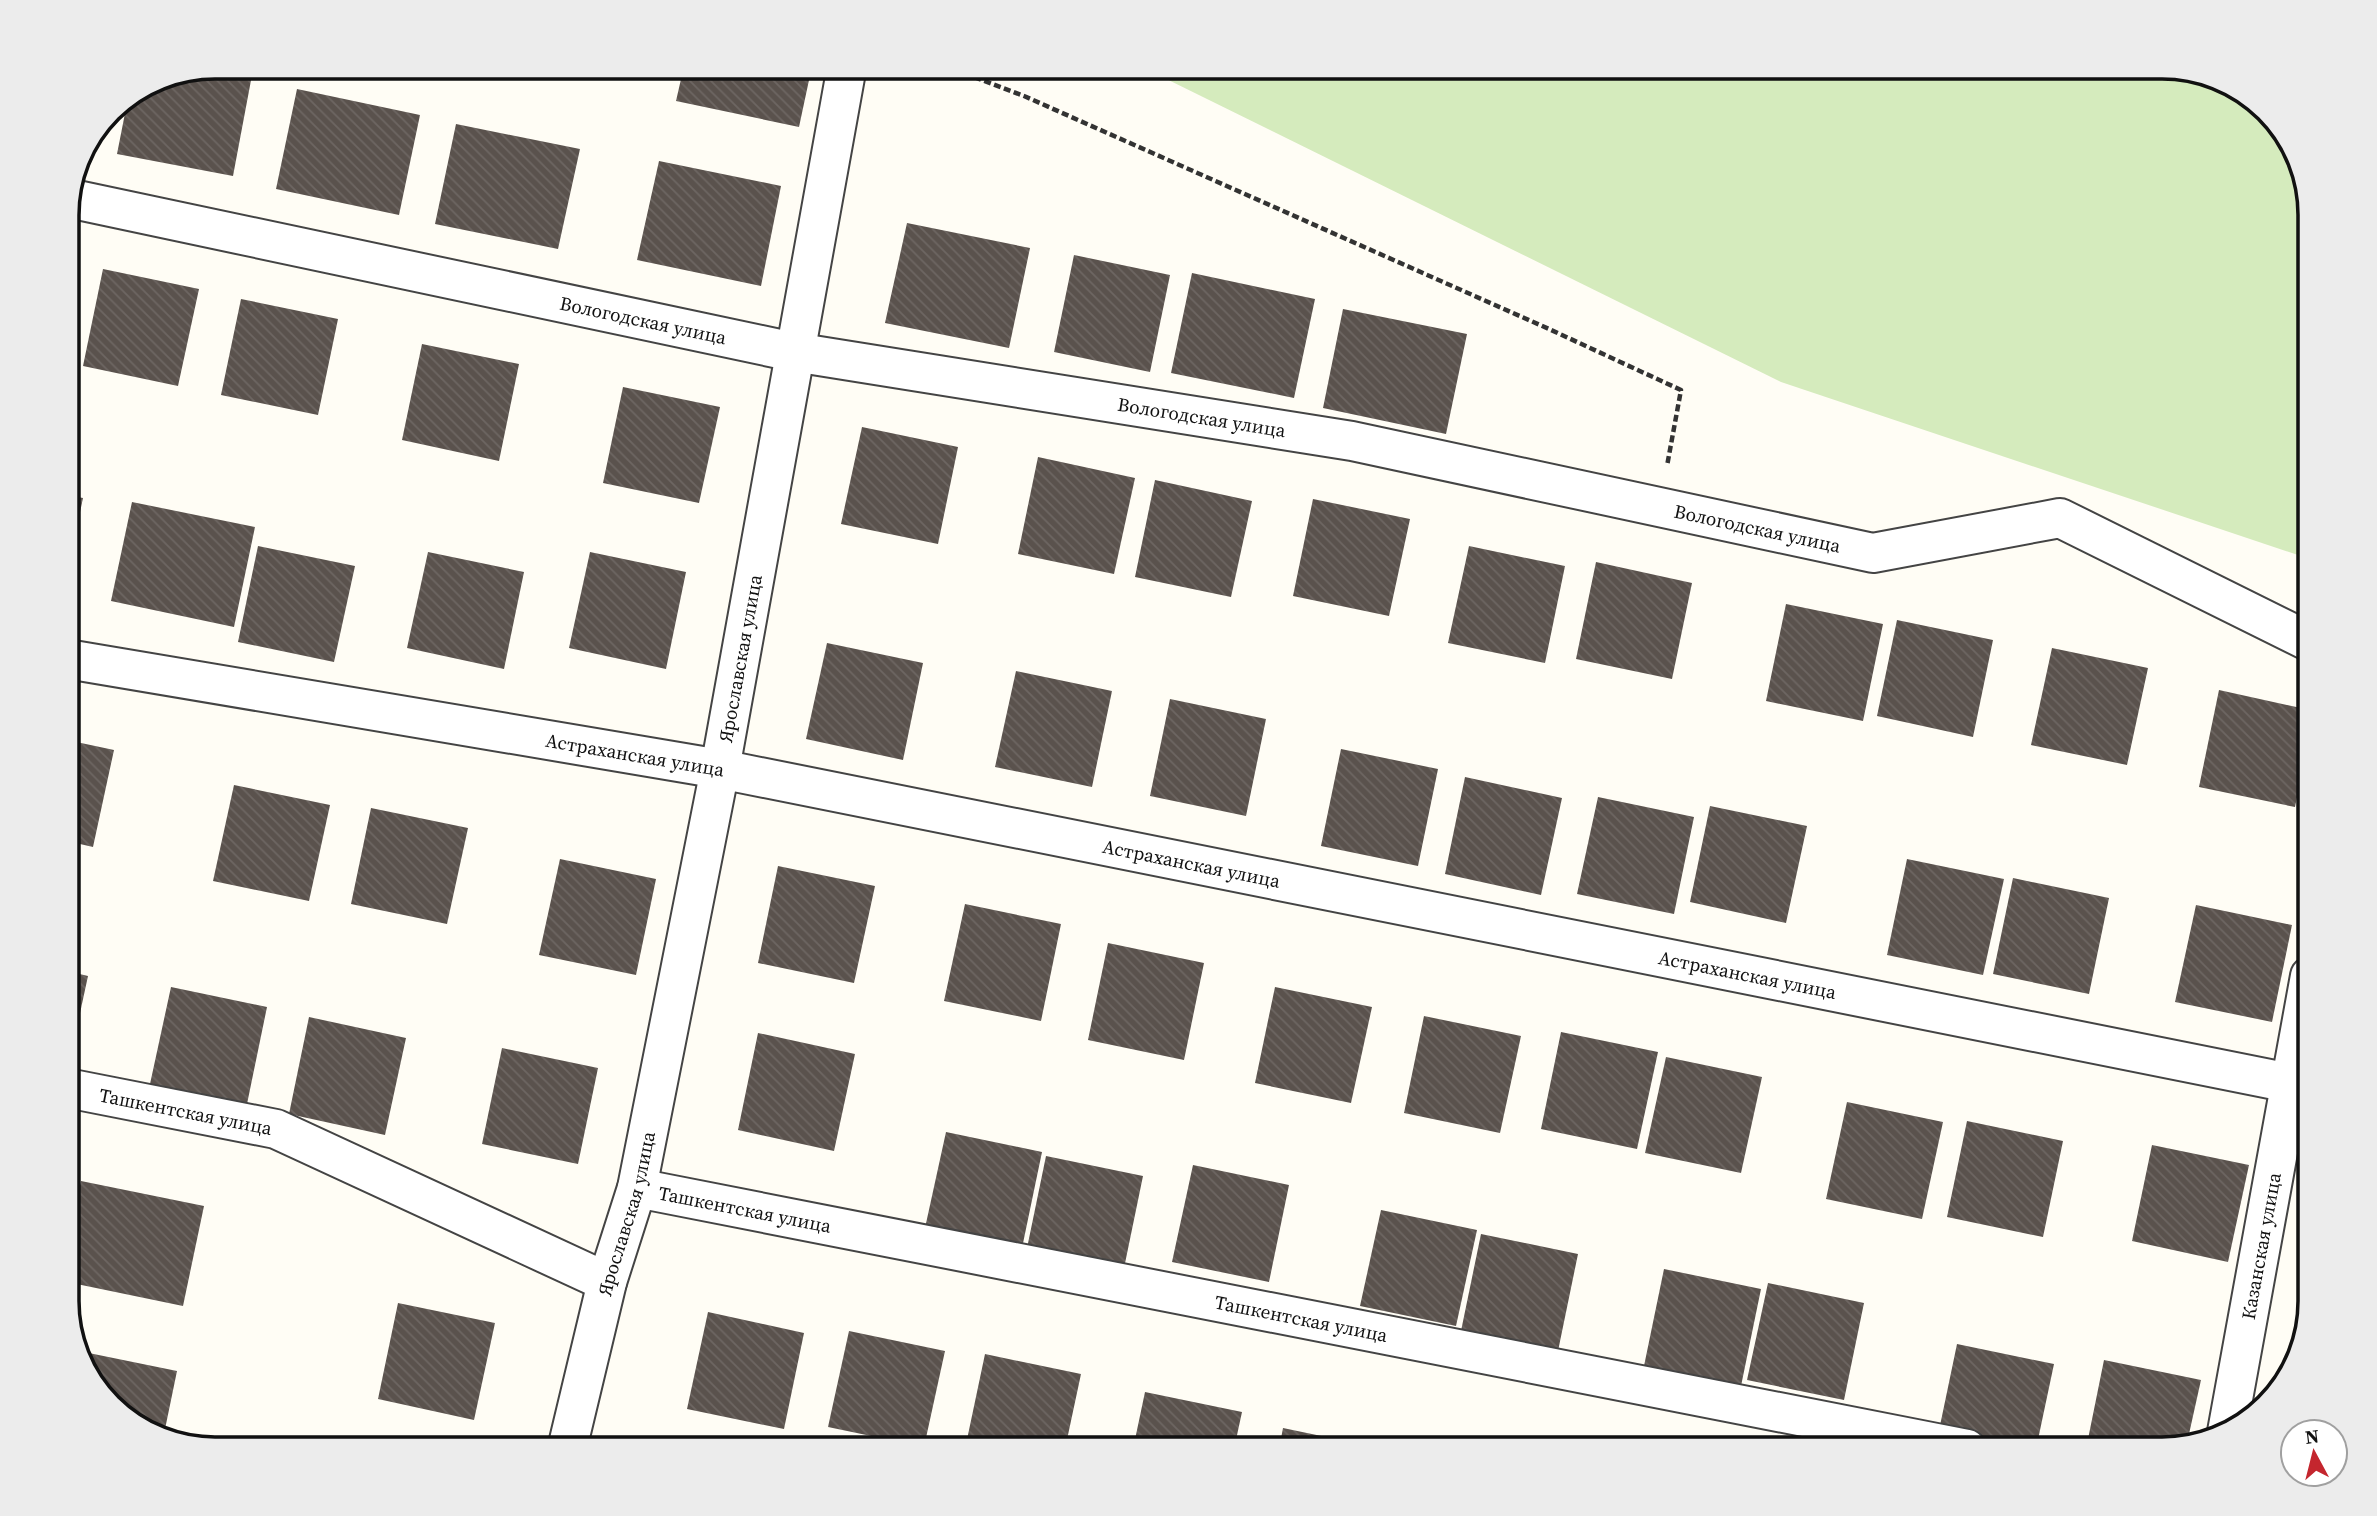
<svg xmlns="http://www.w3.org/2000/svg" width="2377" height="1516" viewBox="0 0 2377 1516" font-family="'Source Serif 4',serif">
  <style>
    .garden { fill: #d5ebbd }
    .building { fill: url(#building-back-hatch) }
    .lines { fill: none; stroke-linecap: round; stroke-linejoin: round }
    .minor-casing { stroke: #444; stroke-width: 42 }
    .path { stroke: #333; stroke-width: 4.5; stroke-dasharray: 7 3.5; stroke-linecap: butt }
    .minor { stroke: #fff; stroke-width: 38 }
    .labels { text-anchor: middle; stroke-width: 7; stroke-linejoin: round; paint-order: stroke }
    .street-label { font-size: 19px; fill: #111; stroke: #fff }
    .rim { fill: none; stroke: #111; stroke-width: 3.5 }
  </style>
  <defs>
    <pattern id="building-back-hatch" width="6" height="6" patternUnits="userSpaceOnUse" patternTransform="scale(1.75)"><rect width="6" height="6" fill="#5a524d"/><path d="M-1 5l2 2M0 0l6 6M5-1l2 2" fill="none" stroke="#6d6662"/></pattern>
  </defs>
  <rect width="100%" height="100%" fill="#fffdf5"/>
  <path class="garden" d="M 2162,66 L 2244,91 L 2291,141 L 2310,214 L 2310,559 L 1781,382 L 1142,67 Z"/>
  <path class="building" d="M 684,66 L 812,66 L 799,127 L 676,101 Z
    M 210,67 L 252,75 L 233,176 L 117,154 L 128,98 L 158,78 Z
    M 297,89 L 420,115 L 399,215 L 276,189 Z
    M 456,124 L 580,149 L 558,249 L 435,224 Z
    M 659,161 L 781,186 L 761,286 L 637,260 Z
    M 907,223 L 1030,248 L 1009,348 L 885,323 Z
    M 1074,255 L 1170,275 L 1150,372 L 1054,352 Z
    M 103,269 L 199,289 L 178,386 L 83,366 Z
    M 1192,273 L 1315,299 L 1294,398 L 1171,373 Z
    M 241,299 L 338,319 L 318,415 L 221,395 Z
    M 1343,309 L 1467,334 L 1446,434 L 1323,408 Z
    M 422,344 L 519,364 L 499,461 L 402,440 Z
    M 623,387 L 720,407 L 699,503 L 603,483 Z
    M 862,427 L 958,447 L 938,544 L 841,524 Z
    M 1038,457 L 1135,478 L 1114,574 L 1018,554 Z
    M 1155,480 L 1252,501 L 1231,597 L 1135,577 Z
    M 67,495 L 83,498 L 68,569 L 67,569 Z
    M 1313,499 L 1410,519 L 1389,616 L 1293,596 Z
    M 132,502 L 255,527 L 234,627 L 111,601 Z
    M 258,546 L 355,566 L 334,662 L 238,642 Z
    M 1469,546 L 1565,566 L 1545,663 L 1448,643 Z
    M 428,552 L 524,572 L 504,669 L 407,648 Z
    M 590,552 L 686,572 L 666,669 L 569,648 Z
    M 1596,562 L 1692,583 L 1672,679 L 1576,659 Z
    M 1786,604 L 1883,624 L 1863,721 L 1766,701 Z
    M 1897,620 L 1993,640 L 1973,737 L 1877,716 Z
    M 827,643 L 923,663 L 903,760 L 806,739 Z
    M 2052,648 L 2148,668 L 2127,765 L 2031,745 Z
    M 1016,671 L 1112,691 L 1092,787 L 995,767 Z
    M 2219,690 L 2310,710 L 2310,734 L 2295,807 L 2199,787 Z
    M 1170,699 L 1266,719 L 1246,816 L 1150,796 Z
    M 67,740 L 114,750 L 93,847 L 67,841 Z
    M 1341,749 L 1438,769 L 1418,866 L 1321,846 Z
    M 1465,777 L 1562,798 L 1541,895 L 1445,874 Z
    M 234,785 L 330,805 L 309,901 L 213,881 Z
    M 1598,797 L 1694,817 L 1674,914 L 1577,894 Z
    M 1710,806 L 1807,826 L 1786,923 L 1690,902 Z
    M 371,808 L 468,828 L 447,924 L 351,904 Z
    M 560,859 L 656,879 L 636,975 L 539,955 Z
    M 1907,859 L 2004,879 L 1983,975 L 1887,955 Z
    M 778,866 L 875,886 L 854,983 L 758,963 Z
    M 2013,878 L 2109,898 L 2089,994 L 1993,974 Z
    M 965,904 L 1061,924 L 1041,1021 L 944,1001 Z
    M 2196,905 L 2292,925 L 2272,1022 L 2175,1002 Z
    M 1108,943 L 1204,963 L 1184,1060 L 1088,1040 Z
    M 67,971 L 88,976 L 68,1069 L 67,1068 Z
    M 171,987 L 267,1007 L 247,1104 L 150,1084 Z
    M 1275,987 L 1372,1007 L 1351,1103 L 1255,1083 Z
    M 1424,1016 L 1521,1036 L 1500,1133 L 1404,1113 Z
    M 309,1017 L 406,1038 L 385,1135 L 289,1114 Z
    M 1561,1032 L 1658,1052 L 1637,1149 L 1541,1129 Z
    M 758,1033 L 855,1054 L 834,1151 L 738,1130 Z
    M 502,1048 L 598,1068 L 578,1164 L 482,1144 Z
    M 1666,1057 L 1762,1077 L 1741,1173 L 1645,1153 Z
    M 1847,1102 L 1943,1122 L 1922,1219 L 1826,1199 Z
    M 1967,1121 L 2063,1141 L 2043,1237 L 1947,1217 Z
    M 946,1132 L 1042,1152 L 1022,1248 L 925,1228 Z
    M 2152,1145 L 2249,1165 L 2228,1262 L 2132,1241 Z
    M 1046,1156 L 1143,1176 L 1123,1273 L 1026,1253 Z
    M 1193,1165 L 1289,1185 L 1269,1282 L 1172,1262 Z
    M 81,1181 L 204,1206 L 183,1306 L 67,1282 L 67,1246 Z
    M 1381,1210 L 1477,1230 L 1456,1326 L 1360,1306 Z
    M 1481,1234 L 1578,1254 L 1558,1351 L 1461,1331 Z
    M 1664,1269 L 1761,1289 L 1741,1386 L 1644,1366 Z
    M 1768,1283 L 1864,1303 L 1844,1400 L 1747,1380 Z
    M 398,1303 L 495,1323 L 474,1420 L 378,1399 Z
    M 708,1312 L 804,1333 L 784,1429 L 687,1409 Z
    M 849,1331 L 945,1351 L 924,1447 L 828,1427 Z
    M 1957,1344 L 2054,1364 L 2036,1449 L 1980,1449 L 1937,1440 Z
    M 79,1351 L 177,1371 L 164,1434 L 133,1425 L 87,1376 Z
    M 985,1354 L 1081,1374 L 1065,1449 L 965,1449 Z
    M 2104,1360 L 2201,1380 L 2187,1443 L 2163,1449 L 2086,1449 Z
    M 1145,1392 L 1242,1412 L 1234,1449 L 1133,1449 Z
    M 1283,1428 L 1379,1448 L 1379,1449 L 1279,1449 Z"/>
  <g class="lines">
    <defs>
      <g id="minor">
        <path id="s1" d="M 68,198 L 794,352 L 1352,441 L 1873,553 L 2060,518 L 2310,642"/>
        <path id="s2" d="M 67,659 L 720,769 L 2310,1087"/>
        <path id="s3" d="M 67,1088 L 276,1129 L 607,1282"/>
        <path id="s4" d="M 637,1188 L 1967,1449"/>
        <path id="s5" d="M 2227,1432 L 2310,976"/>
        <path id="s6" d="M 567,1449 L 607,1282 L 637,1188 L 720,769 L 847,66"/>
      </g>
    </defs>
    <use href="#minor" class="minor-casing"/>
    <path class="path" d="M 945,66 L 1024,96 L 1549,329 L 1681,390 L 1667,466"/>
    <use href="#minor" class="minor"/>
  </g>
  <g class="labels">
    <g class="street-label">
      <text dy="7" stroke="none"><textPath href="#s1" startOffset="588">Вологодская улица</textPath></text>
      <text dy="7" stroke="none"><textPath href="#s1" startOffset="1155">Вологодская улица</textPath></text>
      <text dy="7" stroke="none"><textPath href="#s1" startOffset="1722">Вологодская улица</textPath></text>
      <text dy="7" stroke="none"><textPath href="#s6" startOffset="810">Ярославская улица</textPath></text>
      <text dy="7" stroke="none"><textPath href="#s2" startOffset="576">Астраханская улица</textPath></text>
      <text dy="7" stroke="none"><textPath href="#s2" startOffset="1143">Астраханская улица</textPath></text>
      <text dy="7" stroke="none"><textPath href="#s2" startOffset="1710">Астраханская улица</textPath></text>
      <text dy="7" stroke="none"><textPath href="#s3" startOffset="121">Ташкентская улица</textPath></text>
      <text dy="7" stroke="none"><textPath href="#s4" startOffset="110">Ташкентская улица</textPath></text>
      <text dy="7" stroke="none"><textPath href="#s6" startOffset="243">Ярославская улица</textPath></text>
      <text dy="7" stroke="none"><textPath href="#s5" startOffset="189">Казанская улица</textPath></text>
      <text dy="7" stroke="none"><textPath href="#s4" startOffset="677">Ташкентская улица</textPath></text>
    </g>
  </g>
  <path d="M0 0H2377V1516H0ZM215 79H2162A136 136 0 0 1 2298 215V1301A136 136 0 0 1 2162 1437H215A136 136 0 0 1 79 1301V215A136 136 0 0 1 215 79Z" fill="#ececec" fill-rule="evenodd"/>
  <path class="rim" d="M215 79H2162A136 136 0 0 1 2298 215V1301A136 136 0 0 1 2162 1437H215A136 136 0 0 1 79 1301V215A136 136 0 0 1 215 79Z"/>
  <g transform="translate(2314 1453) rotate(353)"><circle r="33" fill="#ffffff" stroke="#a0a0a0" stroke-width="2"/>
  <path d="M0-5L12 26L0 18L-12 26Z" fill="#c4262e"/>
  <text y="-10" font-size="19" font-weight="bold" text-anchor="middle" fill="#111111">N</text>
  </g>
</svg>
